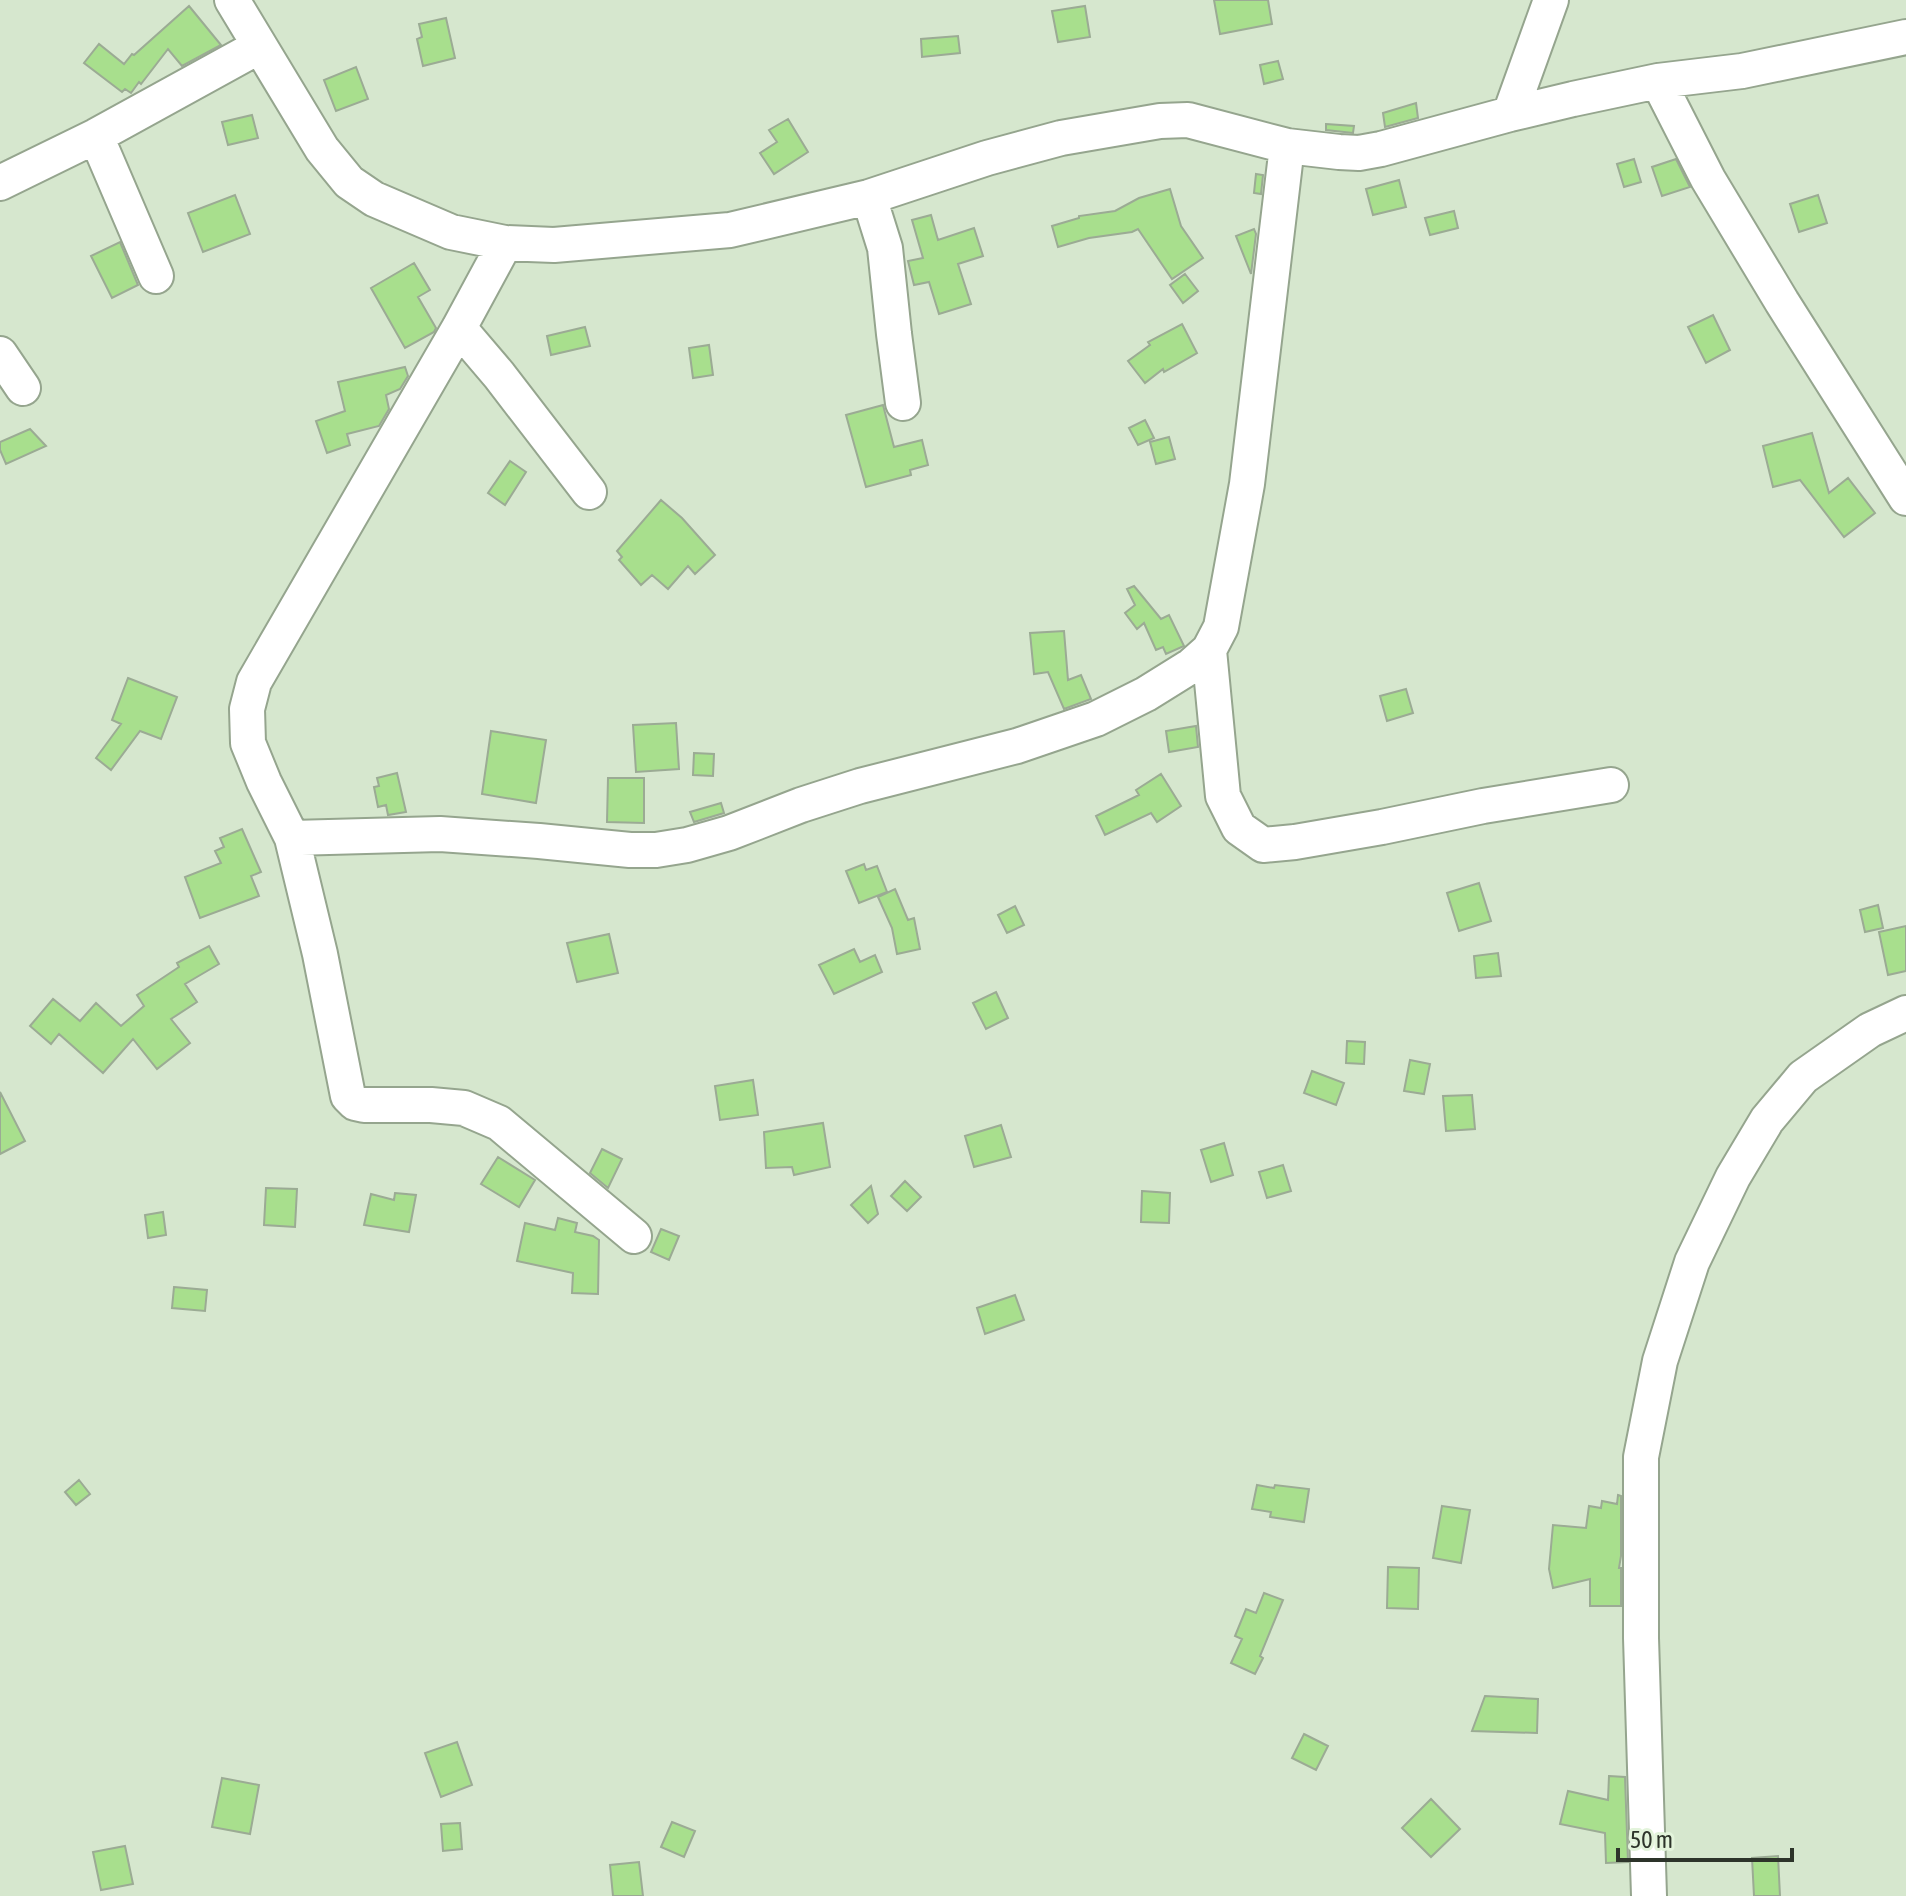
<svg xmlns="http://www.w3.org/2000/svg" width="1906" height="1896" viewBox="0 0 1906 1896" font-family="'Asap Condensed',sans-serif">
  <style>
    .building { fill: #a8df8d; stroke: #9bab94; stroke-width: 2 }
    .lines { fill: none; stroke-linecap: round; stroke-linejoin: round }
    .minor-casing { stroke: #95a58e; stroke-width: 38 }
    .minor { stroke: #fff; stroke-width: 34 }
  </style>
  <rect width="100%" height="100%" fill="#d6e7ce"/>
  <path class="building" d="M 1214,0 L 1268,0 L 1272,24 L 1220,34 Z
    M 189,6 L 221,45 L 182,66 L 168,49 L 141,84 L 139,82 L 131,93 L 125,89 L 122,92 L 84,63 L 99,44 L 124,64 L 132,54 L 134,55 Z
    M 1085,6 L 1090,37 L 1058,42 L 1052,11 Z
    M 446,18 L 455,58 L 423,66 L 417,39 L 422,37 L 419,24 Z
    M 958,36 L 960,53 L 922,57 L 921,39 Z
    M 1278,61 L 1283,79 L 1264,84 L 1260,65 Z
    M 356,67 L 368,99 L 336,111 L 324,80 Z
    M 1416,103 L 1418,118 L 1385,127 L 1383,113 Z
    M 252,115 L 258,138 L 228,145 L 222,122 Z
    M 788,119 L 808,152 L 774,174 L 760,153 L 777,142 L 769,130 Z
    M 1326,124 L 1354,126 L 1353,133 L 1326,130 Z
    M 1634,159 L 1641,182 L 1624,187 L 1617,164 Z
    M 1676,159 L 1690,187 L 1662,196 L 1652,167 Z
    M 1256,174 L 1263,175 L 1261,194 L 1254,193 Z
    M 1399,180 L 1406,207 L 1373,215 L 1366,189 Z
    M 1170,189 L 1181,226 L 1203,258 L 1172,279 L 1138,229 L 1132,232 L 1089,238 L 1058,247 L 1052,226 L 1079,218 L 1079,216 L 1115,211 L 1139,198 Z
    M 235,195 L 250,234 L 203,252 L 188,213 Z
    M 1818,195 L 1827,223 L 1799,232 L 1790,204 Z
    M 1454,211 L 1458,228 L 1430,235 L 1425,218 Z
    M 931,215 L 938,240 L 974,228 L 983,256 L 958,264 L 971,304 L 939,314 L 929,282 L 914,285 L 908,261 L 923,258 L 912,220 Z
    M 1254,229 L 1256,234 L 1251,274 L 1236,236 Z
    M 120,242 L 138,285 L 112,298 L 91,256 Z
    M 414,263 L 430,290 L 418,297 L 436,328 L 434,332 L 405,348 L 371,288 Z
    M 1185,274 L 1198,291 L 1183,303 L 1170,285 Z
    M 1713,315 L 1730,350 L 1706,363 L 1688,327 Z
    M 1182,324 L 1197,353 L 1164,372 L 1163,369 L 1145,383 L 1128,361 L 1150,345 L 1148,342 Z
    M 585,327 L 590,346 L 551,355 L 547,336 Z
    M 709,345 L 713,375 L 693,378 L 689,348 Z
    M 405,367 L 408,376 L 400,389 L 386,395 L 389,409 L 379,426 L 347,434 L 350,445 L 327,453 L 316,421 L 345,411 L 338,382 Z
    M 883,405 L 894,447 L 922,440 L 928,465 L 910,470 L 911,475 L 866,487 L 846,415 Z
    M 1145,420 L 1154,438 L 1138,445 L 1129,428 Z
    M 30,429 L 46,446 L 6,464 L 0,450 L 0,442 Z
    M 1812,433 L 1829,493 L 1848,478 L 1875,513 L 1844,537 L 1800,480 L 1773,487 L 1763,446 Z
    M 1169,437 L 1175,459 L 1156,464 L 1150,442 Z
    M 510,461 L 526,472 L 505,505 L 488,493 Z
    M 661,500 L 682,518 L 715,555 L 695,574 L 688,566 L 668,589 L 652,575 L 641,585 L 619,560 L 622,557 L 617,551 Z
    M 1134,586 L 1161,619 L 1169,615 L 1184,646 L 1166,654 L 1163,647 L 1156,650 L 1144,623 L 1137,629 L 1125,613 L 1135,605 L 1127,589 Z
    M 1064,631 L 1068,680 L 1081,675 L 1091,699 L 1064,709 L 1048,672 L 1034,674 L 1030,633 Z
    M 128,678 L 177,697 L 161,739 L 140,731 L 111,770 L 96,758 L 121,724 L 112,720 Z
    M 1406,689 L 1413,713 L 1387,721 L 1380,696 Z
    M 676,723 L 679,769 L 636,772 L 633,725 Z
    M 1196,726 L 1198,747 L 1169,752 L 1166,731 Z
    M 491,731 L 546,740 L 536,803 L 482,794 Z
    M 694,753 L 714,754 L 713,776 L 693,775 Z
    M 397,773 L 406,812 L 388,815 L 386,805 L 378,807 L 374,787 L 379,786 L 377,778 Z
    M 1161,774 L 1181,806 L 1157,822 L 1151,813 L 1105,835 L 1096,816 L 1139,795 L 1136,790 Z
    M 608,778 L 644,778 L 644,823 L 607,822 Z
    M 721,803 L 724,813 L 694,822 L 690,812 Z
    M 242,829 L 261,872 L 251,876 L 259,896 L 200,918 L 185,877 L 221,863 L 215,851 L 224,847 L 220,838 Z
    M 864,864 L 866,870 L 877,866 L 887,892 L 859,903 L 846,871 Z
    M 1479,883 L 1491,921 L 1459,931 L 1447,893 Z
    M 895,889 L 908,920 L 914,918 L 920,949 L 897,954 L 892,928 L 878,897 Z
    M 1878,905 L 1883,928 L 1865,932 L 1860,910 Z
    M 1015,906 L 1024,925 L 1007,933 L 998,915 Z
    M 1906,926 L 1906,971 L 1888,975 L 1879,932 Z
    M 609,934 L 618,973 L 577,982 L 567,943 Z
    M 209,946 L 219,964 L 185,984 L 197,1002 L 171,1019 L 190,1043 L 157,1069 L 133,1039 L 103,1073 L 59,1034 L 51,1044 L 30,1026 L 53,999 L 80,1021 L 96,1003 L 121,1026 L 144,1006 L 137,995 L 179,967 L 177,963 Z
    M 854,949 L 860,962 L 875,955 L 882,972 L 834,994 L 819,965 Z
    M 1498,953 L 1501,976 L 1476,978 L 1474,956 Z
    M 996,992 L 1008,1018 L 986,1029 L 973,1003 Z
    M 1347,1041 L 1365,1042 L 1364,1064 L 1346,1063 Z
    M 1410,1060 L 1430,1064 L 1424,1094 L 1404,1091 Z
    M 1312,1071 L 1344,1083 L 1336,1105 L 1304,1093 Z
    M 753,1080 L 758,1115 L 720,1120 L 715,1086 Z
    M 0,1092 L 25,1141 L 0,1154 Z
    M 1472,1095 L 1475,1129 L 1446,1131 L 1443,1096 Z
    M 823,1123 L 830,1167 L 794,1175 L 792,1167 L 766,1168 L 764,1132 Z
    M 1001,1125 L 1011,1157 L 974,1167 L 965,1136 Z
    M 1224,1143 L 1233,1175 L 1211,1182 L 1201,1150 Z
    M 602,1149 L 622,1159 L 608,1188 L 590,1173 Z
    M 498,1157 L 535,1180 L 519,1207 L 481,1184 Z
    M 1283,1165 L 1291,1191 L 1267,1198 L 1259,1172 Z
    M 905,1181 L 921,1197 L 907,1211 L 891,1196 Z
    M 871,1186 L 878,1214 L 868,1223 L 851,1205 Z
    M 266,1188 L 297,1189 L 295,1227 L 264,1225 Z
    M 1142,1191 L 1170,1193 L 1169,1223 L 1141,1222 Z
    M 395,1193 L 416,1195 L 409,1232 L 364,1225 L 371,1194 L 394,1200 Z
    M 163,1212 L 166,1235 L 148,1238 L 145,1215 Z
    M 558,1218 L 577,1223 L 575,1232 L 593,1236 L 599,1240 L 598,1294 L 572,1293 L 573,1273 L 517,1261 L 525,1223 L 555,1230 Z
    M 661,1229 L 679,1236 L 669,1260 L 651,1252 Z
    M 174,1287 L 207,1290 L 205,1311 L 172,1308 Z
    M 1015,1295 L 1024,1320 L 985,1334 L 977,1308 Z
    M 79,1480 L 90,1494 L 76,1505 L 65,1492 Z
    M 1257,1485 L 1274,1488 L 1275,1485 L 1309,1489 L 1304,1522 L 1270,1517 L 1271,1512 L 1252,1509 Z
    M 1618,1495 L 1621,1496 L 1621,1556 L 1619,1568 L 1621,1568 L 1621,1606 L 1590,1606 L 1590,1579 L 1553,1588 L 1549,1569 L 1553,1525 L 1586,1528 L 1589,1506 L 1601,1508 L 1602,1501 L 1617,1504 Z
    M 1442,1506 L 1470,1510 L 1461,1563 L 1433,1558 Z
    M 1388,1567 L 1419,1568 L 1418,1609 L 1387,1608 Z
    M 1264,1593 L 1283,1600 L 1260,1656 L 1263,1658 L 1255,1674 L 1231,1663 L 1242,1639 L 1235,1636 L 1246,1609 L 1256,1613 Z
    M 1485,1696 L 1538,1699 L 1537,1733 L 1472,1731 Z
    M 1304,1734 L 1328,1746 L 1316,1770 L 1292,1758 Z
    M 457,1742 L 472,1785 L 441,1797 L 425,1753 Z
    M 1609,1776 L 1625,1777 L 1628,1862 L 1606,1863 L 1605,1833 L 1560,1824 L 1568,1791 L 1608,1800 Z
    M 222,1778 L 259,1785 L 250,1834 L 212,1827 Z
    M 1431,1799 L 1460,1829 L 1431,1857 L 1402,1828 Z
    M 672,1822 L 695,1831 L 684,1857 L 661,1847 Z
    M 460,1823 L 462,1849 L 443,1851 L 441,1824 Z
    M 125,1846 L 133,1884 L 101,1890 L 93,1852 Z
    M 1778,1856 L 1780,1896 L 1754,1896 L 1752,1858 Z
    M 639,1862 L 643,1896 L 613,1896 L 610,1865 Z"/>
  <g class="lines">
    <defs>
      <path id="minor" d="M 232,0 L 322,149 L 349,182 L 374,199 L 451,232 L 505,243 L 554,245 L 730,230 L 869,197 L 987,158 L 1061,138 L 1160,121 L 1188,120 L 1287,146 L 1339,152 L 1359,153 L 1381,149 L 1510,114 L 1573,99 L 1658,81 L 1742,71 L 1906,37
        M 1658,81 L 1708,179 L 1782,302 L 1906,498
        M 1510,114 L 1551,0
        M 96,136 L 156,276
        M 0,183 L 96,136 L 258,47
        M 869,197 L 885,248 L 894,334 L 903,403
        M 505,243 L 459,328 L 254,682 L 247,709 L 248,743 L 264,782 L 292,838 L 320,954 L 348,1096 L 355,1103 L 364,1105 L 431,1105 L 464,1108 L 499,1123 L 634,1236
        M 459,328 L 499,375 L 589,492
        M 0,354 L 23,388
        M 1209,650 L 1223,796 L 1239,828 L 1263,845 L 1295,842 L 1382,827 L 1483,806 L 1611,785
        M 292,838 L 440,834 L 539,841 L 630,850 L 656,850 L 687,845 L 729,833 L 801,805 L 860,786 L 1017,746 L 1096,719 L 1146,694 L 1191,666 L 1209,650 L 1221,627 L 1247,484 L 1287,146
        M 1649,1896 L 1641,1638 L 1641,1457 L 1660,1361 L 1692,1262 L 1733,1177 L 1767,1120 L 1803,1077 L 1870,1030 L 1906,1013"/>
    </defs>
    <use href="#minor" class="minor-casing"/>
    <use href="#minor" class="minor"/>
  </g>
  <path d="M1618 1848v12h174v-12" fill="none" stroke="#2d342a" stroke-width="4"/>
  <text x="1630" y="1848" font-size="24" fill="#2d342a" stroke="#e3f4db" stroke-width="6" paint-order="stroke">50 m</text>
</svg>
